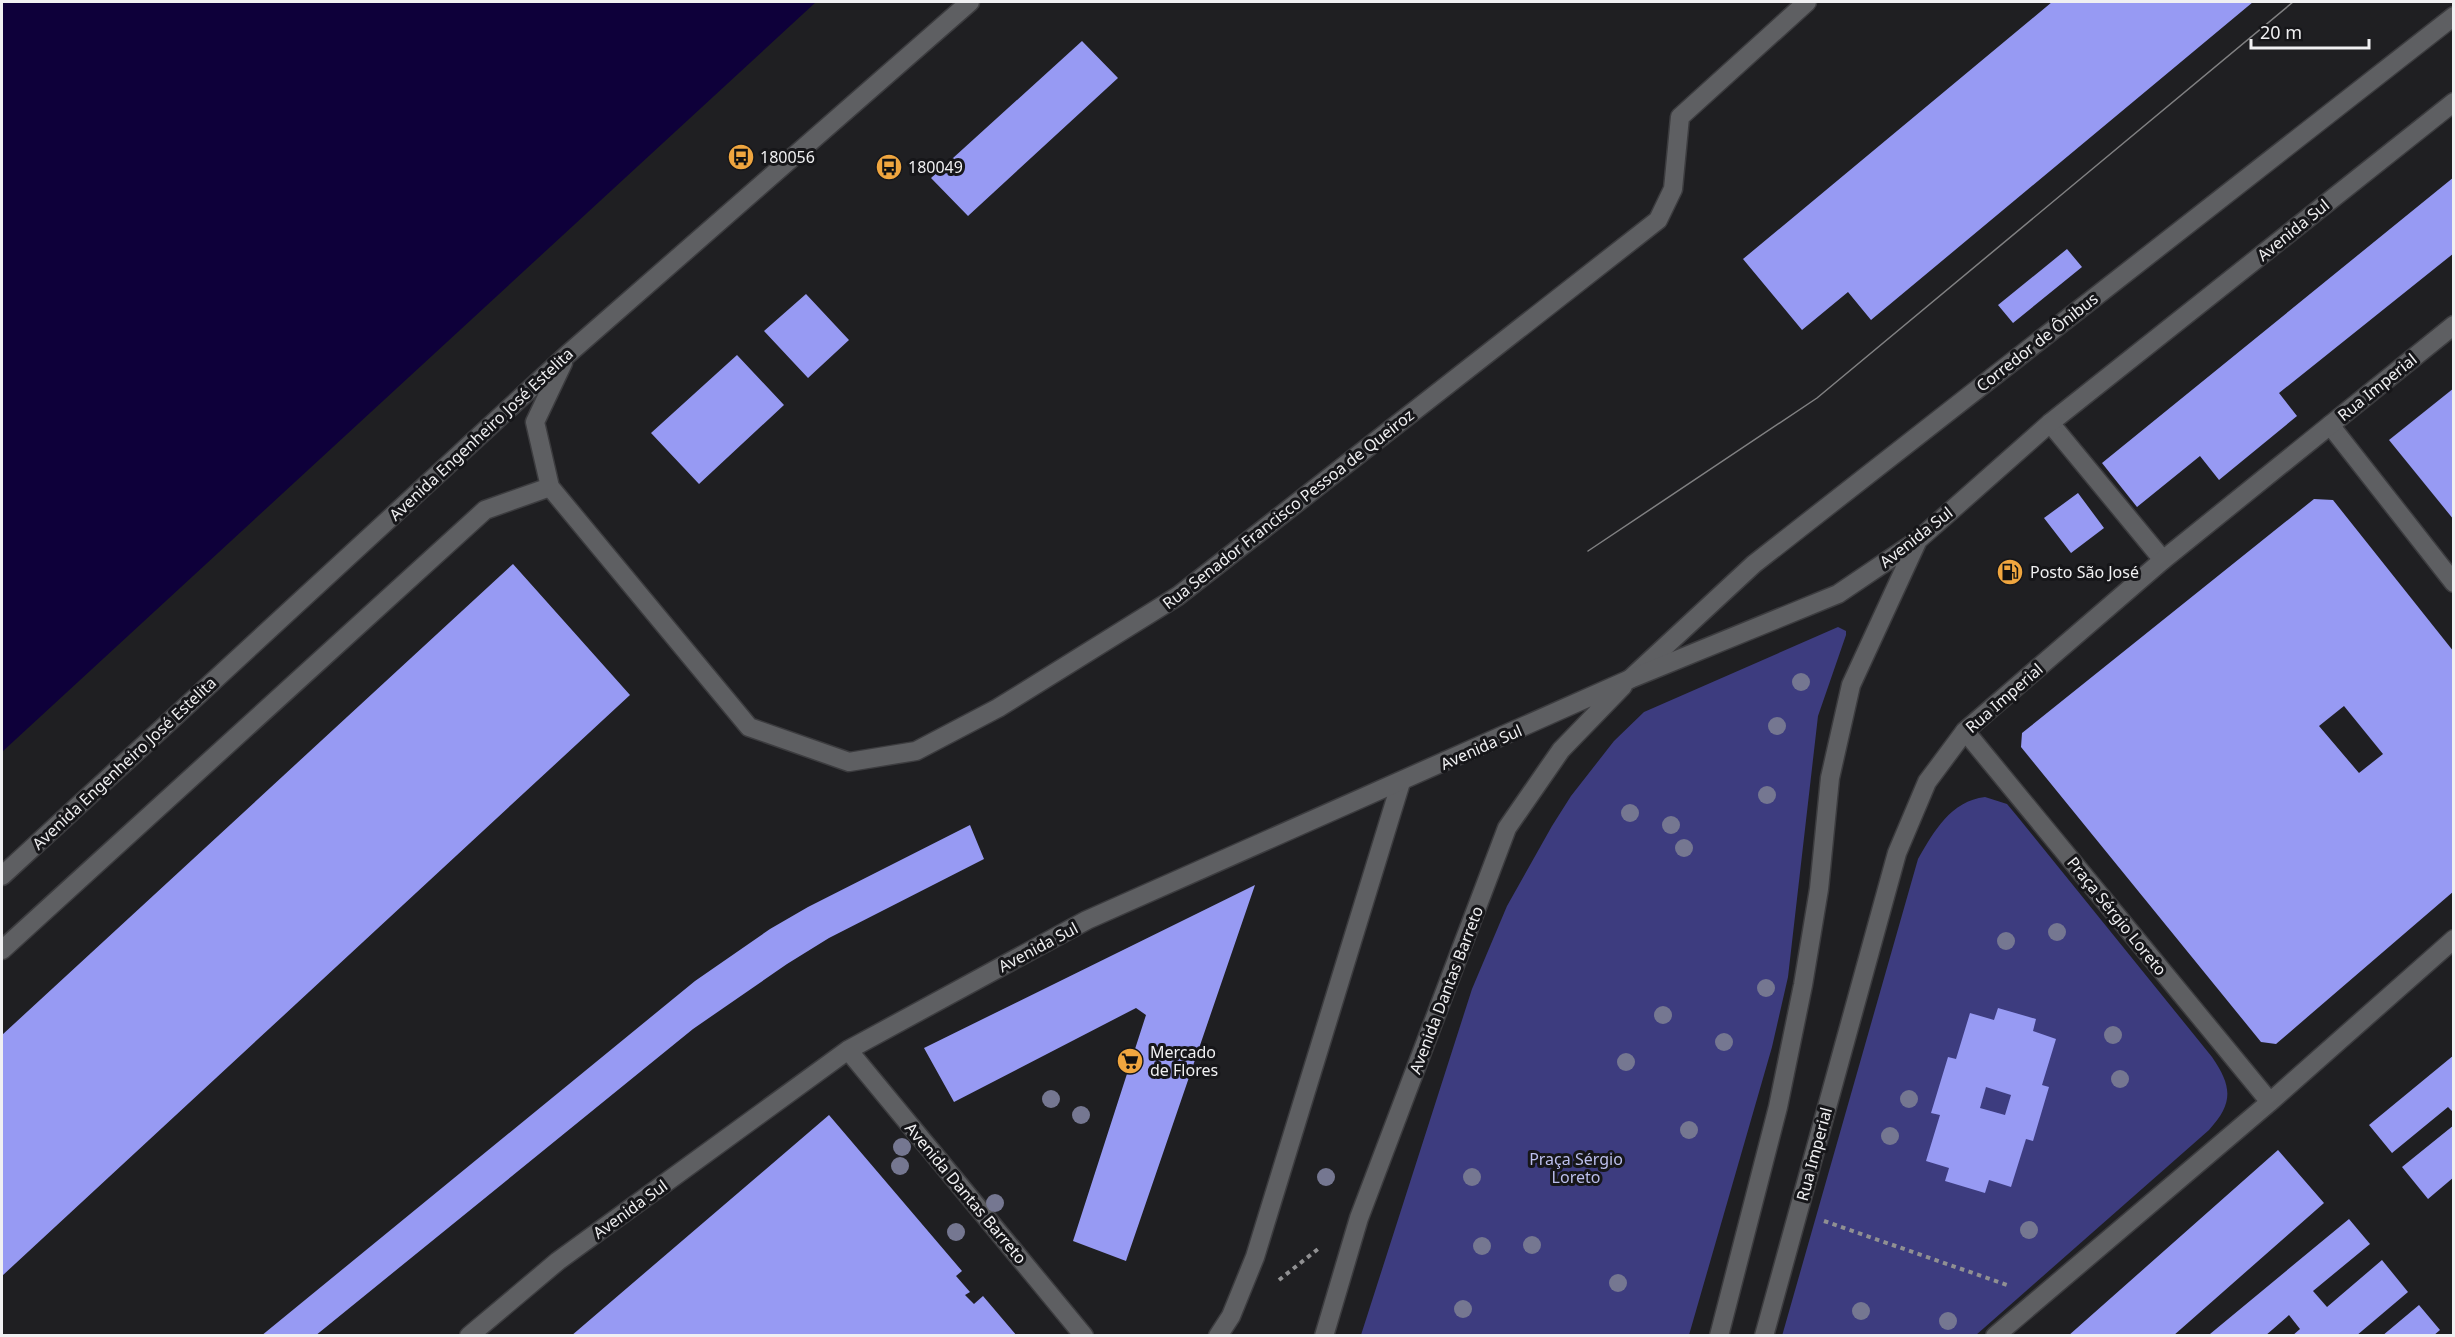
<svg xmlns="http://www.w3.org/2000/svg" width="2455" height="1337" viewBox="0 0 2455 1337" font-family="'Noto Sans',sans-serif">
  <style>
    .green { fill: #3d3c7f }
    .water { fill: #0e003a }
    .building { fill: #979af3; fill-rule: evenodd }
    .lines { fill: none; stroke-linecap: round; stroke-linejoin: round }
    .lane-casing { stroke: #3c3c3f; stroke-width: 21 }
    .street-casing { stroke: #3c3c3f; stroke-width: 21 }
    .secondary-casing { stroke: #3c3c3f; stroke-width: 21 }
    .path { stroke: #909092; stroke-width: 4; stroke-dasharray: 4.5 4.5; stroke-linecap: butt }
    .lane { stroke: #5e5f62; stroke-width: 18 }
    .street { stroke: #5e5f62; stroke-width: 18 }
    .secondary { stroke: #5e5f62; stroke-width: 18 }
    .tram { stroke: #808082; stroke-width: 1.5 }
    .tree { fill: #757791 }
    .labels { text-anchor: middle; stroke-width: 6; stroke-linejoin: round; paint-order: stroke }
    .poi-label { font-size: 16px; fill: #f0f0f2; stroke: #161619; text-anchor: start }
    .street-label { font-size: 16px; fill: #f0f0f2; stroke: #161619 }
    .park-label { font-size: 16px; fill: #bcbfec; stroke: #161619 }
  </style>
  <rect width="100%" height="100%" fill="#1f1f22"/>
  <path class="green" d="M 1838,627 L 1846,631 L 1846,635 L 1818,716 L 1788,977 L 1772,1047 L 1689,1335 L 1361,1335 L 1472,989 L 1507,906 L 1552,826 L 1571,796 L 1614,741 L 1644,712 Z
    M 1985,797 L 2007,804 L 2017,816 L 2212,1057 C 2232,1086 2234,1103 2209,1130 L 1976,1335 L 1782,1336 L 1918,859 C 1934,831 1951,801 1985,797 Z"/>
  <path class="water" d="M 2,2 L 816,2 L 2,752 Z"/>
  <path class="building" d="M 2052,2 L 2253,2 L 1871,320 L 1848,292 L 1802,330 L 1743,259 Z
    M 1082,41 L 1118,78 L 968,216 L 931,178 Z
    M 2454,177 L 2454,253 L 2279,393 L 2297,416 L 2219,480 L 2200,456 L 2137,507 L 2102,463 Z
    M 2067,249 L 2082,267 L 2013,323 L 1998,305 Z
    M 806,294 L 849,340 L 808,378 L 764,331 Z
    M 737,355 L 784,405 L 699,484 L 651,433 Z
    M 2454,388 L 2454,520 L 2389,440 Z
    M 2078,493 L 2104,528 L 2071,553 L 2044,518 Z
    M 2314,499 L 2333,500 L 2454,652 L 2454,891 L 2276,1044 L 2261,1042 L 2021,747 L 2022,733 ZM 2344,706 L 2383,754 L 2359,773 L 2319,726 Z
    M 513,564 L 630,695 L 2,1276 L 2,1035 Z
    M 970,825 L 984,859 L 829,938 L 787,964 L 693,1029 L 315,1336 L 261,1336 L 695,981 L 770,929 L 808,907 Z
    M 1255,885 L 1126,1261 L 1073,1241 L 1146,1015 L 1136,1008 L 954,1102 L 924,1048 Z
    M 1998,1008 L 2036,1019 L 2033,1031 L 2056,1039 L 2042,1085 L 2049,1087 L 2033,1141 L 2026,1139 L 2011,1187 L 1989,1180 L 1985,1193 L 1945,1181 L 1949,1168 L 1926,1161 L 1940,1115 L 1931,1113 L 1948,1057 L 1956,1059 L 1970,1013 L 1994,1020 ZM 1986,1087 L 2011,1095 L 2005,1115 L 1980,1108 Z
    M 2454,1055 L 2454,1113 L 2448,1107 L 2392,1153 L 2369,1125 Z
    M 829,1115 L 962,1271 L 956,1276 L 970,1292 L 965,1295 L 974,1304 L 983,1296 L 1017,1336 L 571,1336 Z
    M 2454,1125 L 2454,1177 L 2428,1199 L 2402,1167 Z
    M 2278,1150 L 2324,1203 L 2173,1336 L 2068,1336 Z
    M 2349,1219 L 2370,1244 L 2313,1291 L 2327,1307 L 2382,1260 L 2408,1292 L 2356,1336 L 2292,1336 L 2300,1329 L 2289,1315 L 2265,1336 L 2210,1334 Z
    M 2419,1305 L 2440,1330 L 2433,1336 L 2382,1336 Z"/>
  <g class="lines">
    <defs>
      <path id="lane" d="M 2050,423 L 2163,560
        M 1630,679 L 1754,564 L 2454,16
        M 1218,1336 L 1231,1316 L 1255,1257 L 1401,782"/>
      <path id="street" d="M 2330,425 L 2454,583
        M 1965,731 L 2270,1102
        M 1995,1336 L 2270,1102 L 2454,939"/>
      <path id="secondary" d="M 550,487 L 535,422 L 563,363
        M 2,876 L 568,354 L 970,2
        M 2,950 L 485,510 L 550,487 L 749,727 L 849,762 L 916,751 L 998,708 L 1178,596 L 1658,220 L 1673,189 L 1680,117 L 1807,2
        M 848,1050 L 1084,1336
        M 469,1336 L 558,1261 L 848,1050 L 1087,920 L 1630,679 L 1838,594 L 1918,540 L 2050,423 L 2454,102
        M 1324,1336 L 1359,1218 L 1507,828 L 1561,750 L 1623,686
        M 1719,1336 L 1778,1107 L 1803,985 L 1819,889 L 1830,778 L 1851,685 L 1917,542
        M 1764,1336 L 1897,853 L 1927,782 L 1965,731 L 2163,560 L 2454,325"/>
    </defs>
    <use href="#lane" class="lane-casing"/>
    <use href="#street" class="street-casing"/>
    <use href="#secondary" class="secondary-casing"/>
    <path class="path" d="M 1824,1221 L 2010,1286
      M 1279,1280 L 1318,1249"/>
    <use href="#lane" class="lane"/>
    <use href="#street" class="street"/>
    <use href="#secondary" class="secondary"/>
    <path class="tram" d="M 1588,551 L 1817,398 L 2293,2"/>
  </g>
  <g class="tree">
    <circle cx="1801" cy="682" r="9"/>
    <circle cx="1777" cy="726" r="9"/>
    <circle cx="1767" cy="795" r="9"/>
    <circle cx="1630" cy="813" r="9"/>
    <circle cx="1671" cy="825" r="9"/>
    <circle cx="1684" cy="848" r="9"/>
    <circle cx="2057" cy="932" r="9"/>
    <circle cx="2006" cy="941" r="9"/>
    <circle cx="1766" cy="988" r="9"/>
    <circle cx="1663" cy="1015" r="9"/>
    <circle cx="2113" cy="1035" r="9"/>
    <circle cx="1724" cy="1042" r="9"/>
    <circle cx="1626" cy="1062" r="9"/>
    <circle cx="2120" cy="1079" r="9"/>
    <circle cx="1051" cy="1099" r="9"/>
    <circle cx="1909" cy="1099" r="9"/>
    <circle cx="1081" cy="1115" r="9"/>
    <circle cx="1689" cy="1130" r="9"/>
    <circle cx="1890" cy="1136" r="9"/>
    <circle cx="902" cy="1147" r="9"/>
    <circle cx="900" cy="1166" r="9"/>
    <circle cx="1326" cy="1177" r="9"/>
    <circle cx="1472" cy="1177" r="9"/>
    <circle cx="995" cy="1203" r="9"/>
    <circle cx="2029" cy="1230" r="9"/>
    <circle cx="956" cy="1232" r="9"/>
    <circle cx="1532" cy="1245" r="9"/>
    <circle cx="1482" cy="1246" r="9"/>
    <circle cx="1618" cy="1283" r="9"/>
    <circle cx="1463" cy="1309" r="9"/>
    <circle cx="1861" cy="1311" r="9"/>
    <circle cx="1948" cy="1321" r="9"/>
  </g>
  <defs>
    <symbol id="bus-disc" viewBox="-11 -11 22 22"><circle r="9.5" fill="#f0a63f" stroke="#161619"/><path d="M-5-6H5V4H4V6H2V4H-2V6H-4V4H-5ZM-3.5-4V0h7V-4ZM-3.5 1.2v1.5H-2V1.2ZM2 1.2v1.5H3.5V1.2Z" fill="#111"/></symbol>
    <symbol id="fuel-disc" viewBox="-11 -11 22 22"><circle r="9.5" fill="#f0a63f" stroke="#161619"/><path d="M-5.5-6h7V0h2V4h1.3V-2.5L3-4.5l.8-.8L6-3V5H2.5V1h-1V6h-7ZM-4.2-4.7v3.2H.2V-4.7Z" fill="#111"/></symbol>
    <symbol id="supermarket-disc" viewBox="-11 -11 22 22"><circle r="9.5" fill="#f0a63f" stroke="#161619"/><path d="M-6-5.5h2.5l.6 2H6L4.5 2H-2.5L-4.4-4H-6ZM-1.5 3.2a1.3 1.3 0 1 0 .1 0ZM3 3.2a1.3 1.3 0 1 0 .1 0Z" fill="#111"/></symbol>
  </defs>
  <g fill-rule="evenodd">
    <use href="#bus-disc" x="726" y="142" width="30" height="30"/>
    <use href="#bus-disc" x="874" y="152" width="30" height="30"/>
    <use href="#fuel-disc" x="1995" y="557" width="30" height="30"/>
    <use href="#supermarket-disc" x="1115" y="1046" width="30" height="30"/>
  </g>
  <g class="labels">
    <g class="poi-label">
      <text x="760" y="163">180056</text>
      <text x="908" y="173">180049</text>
      <text x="2030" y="578">Posto São José</text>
      <text x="1150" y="1058">Mercado<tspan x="1150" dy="18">de Flores</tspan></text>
    </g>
    <g class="street-label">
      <text transform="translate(2293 230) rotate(-39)" y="6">Avenida Sul</text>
      <text transform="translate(2037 342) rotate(-38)" y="6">Corredor de Ônibus</text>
      <text transform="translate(2377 387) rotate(-39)" y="6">Rua Imperial</text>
      <text transform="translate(481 434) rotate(-43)" y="6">Avenida Engenheiro José Estelita</text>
      <text transform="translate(1288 509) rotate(-38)" y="6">Rua Senador Francisco Pessoa de Queiroz</text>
      <text transform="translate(1916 537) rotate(-38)" y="6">Avenida Sul</text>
      <text transform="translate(2004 698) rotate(-41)" y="6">Rua Imperial</text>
      <text transform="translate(1481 747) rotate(-24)" y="6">Avenida Sul</text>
      <text transform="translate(124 763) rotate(-43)" y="6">Avenida Engenheiro José Estelita</text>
      <text transform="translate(2117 916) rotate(51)" y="6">Praça Sérgio Loreto</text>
      <text transform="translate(1038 947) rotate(-28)" y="6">Avenida Sul</text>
      <text transform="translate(1446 990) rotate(-69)" y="6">Avenida Dantas Barreto</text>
      <text transform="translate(1814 1154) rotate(-75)" y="6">Rua Imperial</text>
      <text transform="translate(966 1193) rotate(50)" y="6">Avenida Dantas Barreto</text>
      <text transform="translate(630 1209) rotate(-36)" y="6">Avenida Sul</text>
    </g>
    <g class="park-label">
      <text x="1576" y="1165">Praça Sérgio<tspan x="1576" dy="18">Loreto</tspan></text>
    </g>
  </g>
  <rect width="2455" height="1337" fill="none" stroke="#f0f0f2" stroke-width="6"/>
  <path d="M2251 39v9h118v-9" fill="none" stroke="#f0f0f2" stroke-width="3"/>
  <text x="2260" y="39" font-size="18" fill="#f0f0f2" stroke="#161619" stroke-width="4.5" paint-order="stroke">20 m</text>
</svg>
